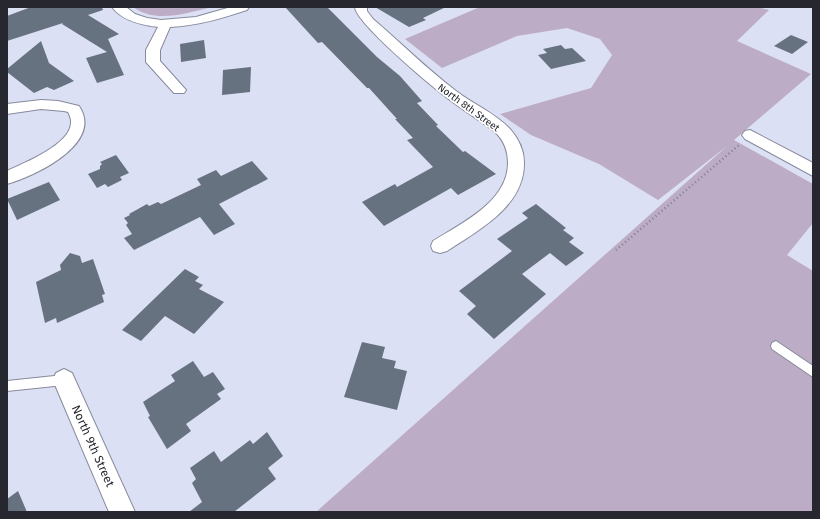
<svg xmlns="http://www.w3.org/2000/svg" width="820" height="519" viewBox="0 0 820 519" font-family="'Fira Sans',sans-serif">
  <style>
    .forest { fill: #bdacc5 }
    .building { fill: #677281 }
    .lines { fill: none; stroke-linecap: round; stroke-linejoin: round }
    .lane-casing { stroke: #878a9c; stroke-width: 2 }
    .street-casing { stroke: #878a9c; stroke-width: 2 }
    .path { stroke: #7e818f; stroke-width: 2.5; stroke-dasharray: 1 3; stroke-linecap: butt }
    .lane { fill: #fff; fill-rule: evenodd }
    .street { fill: #fff; fill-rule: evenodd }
    .labels { text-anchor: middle; stroke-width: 3.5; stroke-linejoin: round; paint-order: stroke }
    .street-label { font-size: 10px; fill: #26272f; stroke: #fff }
    .near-street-label { font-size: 12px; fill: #26272f; stroke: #fff }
  </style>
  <rect width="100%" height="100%" fill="#dce0f4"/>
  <path class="forest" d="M 133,7 L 212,7 C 186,13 156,24 133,7 Z
    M 480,7 L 757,7 L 769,10 L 737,41 L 811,74 L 734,140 L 813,184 L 813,223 L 787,255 L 813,271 L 813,512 L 316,512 L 727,146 L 658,200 L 599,164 L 531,135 L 500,114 L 591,88 L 612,55 L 600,39 L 567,28 L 517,36 L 442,68 L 405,39 Z"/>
  <path class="building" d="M 31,7 L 102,7 L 103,10 L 88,15 L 119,34 L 108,39 L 124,75 L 97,83 L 86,58 L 107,52 L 62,24 L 63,23 L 7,41 L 7,16 Z
    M 285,7 L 327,7 L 377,57 L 400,76 L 422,101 L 417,103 L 438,125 L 436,126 L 463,152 L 465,151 L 496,174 L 458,195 L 451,188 L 384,226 L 362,202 L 395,184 L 397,187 L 433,167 L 407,140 L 413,138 L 395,119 L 397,119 L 369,88 L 367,88 L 322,42 L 318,43 Z
    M 375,7 L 446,7 L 423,18 L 426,20 L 409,27 Z
    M 791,35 L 808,42 L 792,54 L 774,46 Z
    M 204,40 L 206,58 L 181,62 L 180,44 Z
    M 41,41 L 49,63 L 74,81 L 54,90 L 47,87 L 34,93 L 7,72 L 7,69 Z
    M 561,45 L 565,49 L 572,48 L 586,61 L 551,69 L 538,55 L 547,53 L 543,49 Z
    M 251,67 L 250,92 L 222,95 L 223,70 Z
    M 116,155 L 129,173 L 120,177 L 122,180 L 108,187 L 105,184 L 97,188 L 88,174 L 100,169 L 100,166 L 102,164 L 100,162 Z
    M 252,161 L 268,179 L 219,204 L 235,224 L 214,235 L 200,217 L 134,250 L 124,238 L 132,234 L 126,225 L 128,223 L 124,218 L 130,215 L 129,214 L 147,204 L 149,206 L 158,202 L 161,204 L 201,185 L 197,179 L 216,170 L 221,176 Z
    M 49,182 L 60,200 L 17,220 L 7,199 Z
    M 536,204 L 566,228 L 563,230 L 574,238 L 569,242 L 584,253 L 566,266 L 550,253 L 522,274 L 546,294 L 494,339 L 467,314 L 476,306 L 459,291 L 512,251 L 497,239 L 528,218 L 522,213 Z
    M 70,253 L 80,256 L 82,263 L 93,259 L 105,294 L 102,295 L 104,302 L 57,323 L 56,318 L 45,323 L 36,282 L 61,270 L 60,265 Z
    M 185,269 L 199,277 L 195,281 L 203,285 L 199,289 L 224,302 L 194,334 L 165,316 L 141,341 L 122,330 Z
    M 362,342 L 385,347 L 382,358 L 396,361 L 394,368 L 407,371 L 397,410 L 344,397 Z
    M 193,361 L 204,377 L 213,372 L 225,389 L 217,394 L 221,399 L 186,424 L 191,431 L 167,449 L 148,417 L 150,416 L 143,402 L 175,381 L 171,375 Z
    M 267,432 L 283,456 L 268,468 L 276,479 L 234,512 L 189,512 L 202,502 L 192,483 L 196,479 L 190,468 L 214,451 L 221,462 L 250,440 L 253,444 Z
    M 18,491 L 27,512 L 7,512 L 7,499 Z"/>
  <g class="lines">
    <defs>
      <path id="lane" d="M 776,341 L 813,366 L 813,377 L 772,349 L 771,346 L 772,343 Z
        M 64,375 L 68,376 L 69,380 L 68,384 L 64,385 L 7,391 L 7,381 Z"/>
      <path id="street" d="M 112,7 L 126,7 L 135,14 L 147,18 L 161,20 L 196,17 L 231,7 L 249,7 L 247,10 C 222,18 197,26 170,27 L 160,50 L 160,61 L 186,90 L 184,93 L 174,93 L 146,62 L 146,50 L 158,27 C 142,25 122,21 112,7 Z
        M 355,7 L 367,7 L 367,11 L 373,19 C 401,43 427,69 456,91 C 473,104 495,113 510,129 C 518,138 524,150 524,162 C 525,206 479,230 447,251 L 440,253 L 433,251 L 431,246 L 433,241 C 462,223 507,202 508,164 C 508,150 504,140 494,131 C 478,119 461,109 446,97 C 430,85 355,22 355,7 Z
        M 41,100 L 58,101 L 79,106 C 104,143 36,176 7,184 L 7,171 C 24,163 73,144 71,121 C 71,118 69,114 68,112 L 64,111 L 41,109 L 7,114 L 7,104 Z
        M 750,130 L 813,163 L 813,176 L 745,139 L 742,135 L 745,131 Z
        M 64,369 L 72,373 L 135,512 L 109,512 L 53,380 L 56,373 Z"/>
    </defs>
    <use href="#lane" class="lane-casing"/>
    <use href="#street" class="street-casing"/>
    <path class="path" d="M 616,250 L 739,145"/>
    <use href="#lane" class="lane"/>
    <use href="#street" class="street"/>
  </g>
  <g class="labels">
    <g class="street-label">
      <text transform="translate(469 107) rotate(36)" y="4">North 8th Street</text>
    </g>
    <g class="near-street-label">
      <text transform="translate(93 446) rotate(66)" y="4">North 9th Street</text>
    </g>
  </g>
  <rect width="820" height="519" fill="none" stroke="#26272f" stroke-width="16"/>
</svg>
